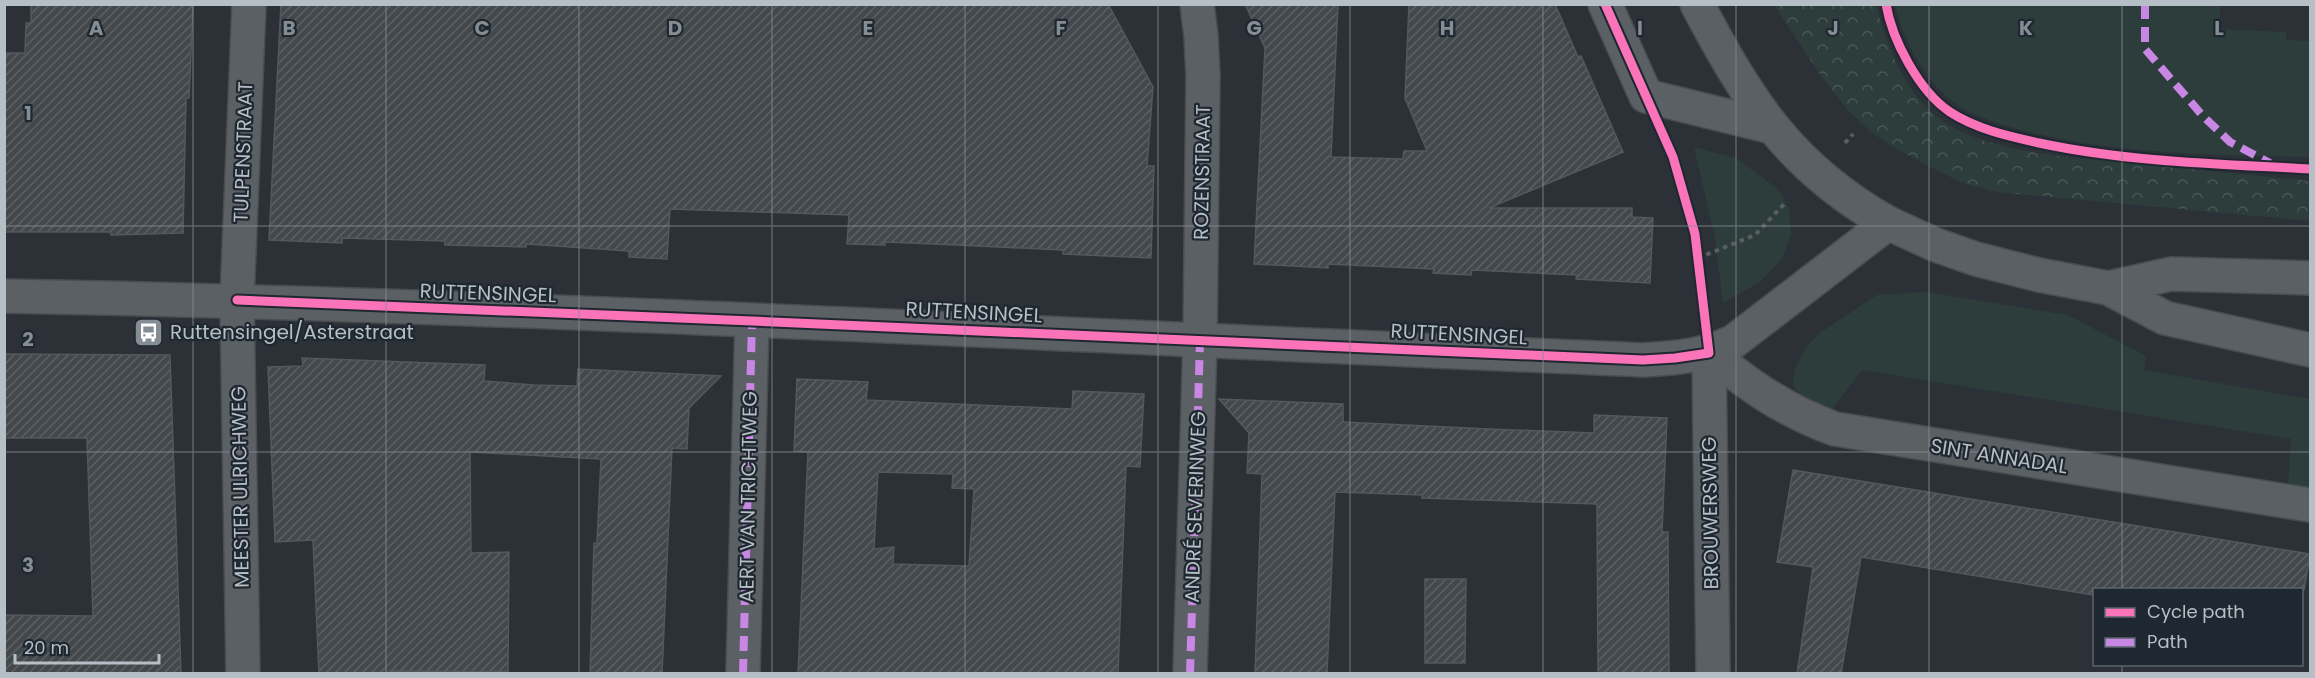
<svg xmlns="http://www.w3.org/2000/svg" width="2315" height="678" viewBox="0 0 2315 678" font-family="Poppins,sans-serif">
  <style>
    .green { fill: #2c3d3c }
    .forest { fill: url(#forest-crowns) }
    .building { fill: url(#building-hatch); stroke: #53585d; stroke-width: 1.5; fill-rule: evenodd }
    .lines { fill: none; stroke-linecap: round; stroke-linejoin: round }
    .minor-casing { stroke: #494d51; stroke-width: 36 }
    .tertiary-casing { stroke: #494d51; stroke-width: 36 }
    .path { stroke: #595e62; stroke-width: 4; stroke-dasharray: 4.5 4.5; stroke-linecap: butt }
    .minor { stroke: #5b6064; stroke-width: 33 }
    .tertiary { stroke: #5b6064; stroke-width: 33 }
    .quiet { stroke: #c787e3; stroke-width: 8; stroke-dasharray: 15 8; stroke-linecap: butt }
    .cycleway-casing { stroke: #1f2830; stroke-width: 13 }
    .cycleway { stroke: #fb73b8; stroke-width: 9 }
    .grid { fill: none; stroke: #858d94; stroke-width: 1.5; stroke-opacity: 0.55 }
    .labels { text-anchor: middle; stroke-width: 4.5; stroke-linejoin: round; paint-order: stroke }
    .street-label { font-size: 20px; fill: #b6bec6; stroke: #1f2830 }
    .poi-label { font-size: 20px; fill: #b6bec6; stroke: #1f2830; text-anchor: start }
    .grid-label { font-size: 20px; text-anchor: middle; font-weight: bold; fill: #858d94; stroke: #1f2830; stroke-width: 4.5; stroke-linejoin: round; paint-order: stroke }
  </style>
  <defs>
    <pattern id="forest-crowns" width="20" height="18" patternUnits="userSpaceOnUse" patternTransform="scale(1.5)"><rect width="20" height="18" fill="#2c3d3c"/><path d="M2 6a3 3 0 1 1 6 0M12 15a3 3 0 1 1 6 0" fill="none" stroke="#485757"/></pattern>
    <pattern id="building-hatch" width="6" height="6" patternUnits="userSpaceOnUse" patternTransform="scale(1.5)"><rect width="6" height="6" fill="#43484c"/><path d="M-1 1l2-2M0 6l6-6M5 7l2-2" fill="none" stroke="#5c6164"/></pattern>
  </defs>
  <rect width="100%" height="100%" fill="#2b3136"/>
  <path class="green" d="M 1895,5 L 2220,5 L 2220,29 L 2286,32 L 2286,40 L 2310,41 L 2310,157 C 2221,155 2130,155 2042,135 C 2012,128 1982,121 1956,104 C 1926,84 1903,39 1895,5 Z
    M 1694,147 L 1736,158 L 1778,189 L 1789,208 L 1791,234 L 1782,259 L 1760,282 L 1723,303 L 1715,239 Z
    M 1927,292 L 2068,315 L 2146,356 L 2144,370 L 2310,399 L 2310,489 L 2288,485 L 2291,439 L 1862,370 L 1831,411 L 1808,401 L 1793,386 L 1795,369 L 1803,352 L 1817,335 L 1877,295 Z"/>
  <path class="forest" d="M 1774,5 L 1876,5 C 1888,48 1904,94 1943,121 C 1991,155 2084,158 2142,164 C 2198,170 2254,175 2310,181 L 2310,221 L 1996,192 L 1960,182 L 1898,150 L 1871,132 L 1847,109 L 1819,73 Z"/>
  <path class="building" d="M 31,4 L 193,4 L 189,98 L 186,98 L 183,233 L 111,235 L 110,232 L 4,232 L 4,53 L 25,53 L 26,23 L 31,23 Z
    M 281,4 L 1108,4 L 1153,87 L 1147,166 L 1154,166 L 1151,258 L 1063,254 L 1063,250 L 957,245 L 885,242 L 885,245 L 847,244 L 849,215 L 670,209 L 667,259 L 629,257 L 629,251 L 526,244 L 526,247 L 445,245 L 445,241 L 342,238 L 342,243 L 269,240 Z
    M 1245,4 L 1338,4 L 1331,157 L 1403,159 L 1404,151 L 1427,151 L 1405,98 L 1409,4 L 1555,4 L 1578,57 L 1581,56 L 1623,152 L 1489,208 L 1632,208 L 1632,217 L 1653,218 L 1650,283 L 1576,279 L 1577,275 L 1472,270 L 1471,275 L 1433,273 L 1434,269 L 1328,264 L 1328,268 L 1254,264 L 1265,48 Z
    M 4,354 L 170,355 L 181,674 L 4,674 L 4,615 L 93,616 L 87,438 L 4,438 Z
    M 302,358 L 485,365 L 484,381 L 534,385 L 577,386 L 578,369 L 721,376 L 689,408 L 687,449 L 672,448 L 662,674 L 590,674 L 594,543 L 597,543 L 601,459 L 470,452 L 471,553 L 509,552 L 508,672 L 389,671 L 389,674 L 319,674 L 313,540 L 275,542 L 268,367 L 303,366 Z
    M 797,379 L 868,382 L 866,400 L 1072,409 L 1073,391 L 1144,394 L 1140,467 L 1126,466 L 1118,674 L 798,674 L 808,452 L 794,451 ZM 878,472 L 953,474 L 952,488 L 974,489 L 969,566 L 893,564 L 894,547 L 874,549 Z
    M 1219,399 L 1343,404 L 1343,422 L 1489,429 L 1594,433 L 1594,415 L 1667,418 L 1662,532 L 1668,532 L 1669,674 L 1598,674 L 1597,504 L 1422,498 L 1422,495 L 1335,492 L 1327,674 L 1255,674 L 1262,474 L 1247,473 L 1249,433 Z
    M 1793,470 L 2310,554 L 2304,590 L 2094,590 L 2094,595 L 1861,557 L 1841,674 L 1797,674 L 1813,567 L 1777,562 Z
    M 1425,579 L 1466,579 L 1465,663 L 1425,663 Z"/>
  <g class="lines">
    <defs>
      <path id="minor" d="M 1605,4 L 1646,96 L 1772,127
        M 1697,4 C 1749,102 1789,167 1888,223
        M 1709,353 C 1751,387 1784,410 1835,429 L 2310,505
        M 1709,353 L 1713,674
        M 243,674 L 237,300 L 249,4
        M 743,674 L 752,321
        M 1190,674 L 1200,341 L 1203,76 L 1201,36 L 1197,4"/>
      <path id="tertiary" d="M 2108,288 L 2171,274 L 2310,278
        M 4,296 C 551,306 1097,337 1643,360 C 1678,358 1701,356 1733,342 L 1888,223 L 1936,245 L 1976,259 L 2039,275 L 2108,288 L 2165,318 L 2310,350"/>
    </defs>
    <use href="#minor" class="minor-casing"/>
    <use href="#tertiary" class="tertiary-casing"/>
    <path class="path" d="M 1845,143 L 1853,134
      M 1698,258 L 1755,235 L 1787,201"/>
    <use href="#minor" class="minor"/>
    <use href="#tertiary" class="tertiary"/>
    <path class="quiet" d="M 2145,4 L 2145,49 L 2202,115 L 2230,142 L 2270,163
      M 743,674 L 752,321
      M 1190,674 L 1200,341"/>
    <defs>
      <path id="cycleway" d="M 1886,4 C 1892,40 1919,91 1950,112 C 1976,129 2008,136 2039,143 C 2128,162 2220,164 2310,169
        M 237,300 L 752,321 L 1643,360 L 1675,358 L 1709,353 L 1695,234 L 1673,157 L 1605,4"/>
    </defs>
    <use href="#cycleway" class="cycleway-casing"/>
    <use href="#cycleway" class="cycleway"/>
  </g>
  <path class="grid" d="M 193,4 L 193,674M 386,4 L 386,674M 579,4 L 579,674M 772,4 L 772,674M 965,4 L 965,674M 1158,4 L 1158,674M 1350,4 L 1350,674M 1543,4 L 1543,674M 1736,4 L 1736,674M 1929,4 L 1929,674M 2122,4 L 2122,590M 4,226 L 2310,226M 4,452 L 2310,452M 2122,664 L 2122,674"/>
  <defs>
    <symbol id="bus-square" viewBox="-11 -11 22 22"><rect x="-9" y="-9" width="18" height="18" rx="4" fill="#858d94" stroke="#1f2830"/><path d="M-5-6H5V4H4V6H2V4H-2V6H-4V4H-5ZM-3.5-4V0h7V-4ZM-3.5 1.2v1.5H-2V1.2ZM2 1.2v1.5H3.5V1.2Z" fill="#fff"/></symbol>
  </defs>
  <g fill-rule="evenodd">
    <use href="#bus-square" x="132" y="316" width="33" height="33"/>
  </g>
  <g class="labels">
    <g class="street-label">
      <text transform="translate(243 152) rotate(-88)" y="7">TULPENSTRAAT</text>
      <text transform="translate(1202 172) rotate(-89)" y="7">ROZENSTRAAT</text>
      <text transform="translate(488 293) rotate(2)" y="7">RUTTENSINGEL</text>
      <text transform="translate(974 312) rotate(3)" y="7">RUTTENSINGEL</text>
      <text transform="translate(1459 334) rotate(3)" y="7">RUTTENSINGEL</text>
      <text transform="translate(1999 456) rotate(9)" y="7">SINT ANNADAL</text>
      <text transform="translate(240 487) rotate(-91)" y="7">MEESTER ULRICHWEG</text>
      <text transform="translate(748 497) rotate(-89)" y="7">AERT VAN TRICHTWEG</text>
      <text transform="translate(1195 507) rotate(-88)" y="7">ANDRÉ SEVERINWEG</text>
      <text transform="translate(1710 513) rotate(-91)" y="7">BROUWERSWEG</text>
    </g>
    <g class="poi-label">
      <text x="170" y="339">Ruttensingel/Asterstraat</text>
    </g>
  </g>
  <g class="grid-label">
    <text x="96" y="35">A</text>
    <text x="289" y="35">B</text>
    <text x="482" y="35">C</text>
    <text x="675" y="35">D</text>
    <text x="868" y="35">E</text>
    <text x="1061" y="35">F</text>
    <text x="1254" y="35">G</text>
    <text x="1447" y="35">H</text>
    <text x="1640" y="35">I</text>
    <text x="1833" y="35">J</text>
    <text x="2026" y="35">K</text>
    <text x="2219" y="35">L</text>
    <text x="28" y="120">1</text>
    <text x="28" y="346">2</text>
    <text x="28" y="572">3</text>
  </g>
  <rect width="2315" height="678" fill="none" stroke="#b6bec6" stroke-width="12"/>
  <rect x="2093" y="588" width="210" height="78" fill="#1f2830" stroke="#5b646c" stroke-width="1.5"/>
  <rect x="2105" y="608" width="30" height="9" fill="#fb73b8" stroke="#5b646c" stroke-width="1.5"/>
  <text x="2147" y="618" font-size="18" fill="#b6bec6">Cycle path</text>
  <rect x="2105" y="638" width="30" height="9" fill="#c787e3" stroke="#5b646c" stroke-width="1.5"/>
  <text x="2147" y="648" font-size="18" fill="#b6bec6">Path</text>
  <path d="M15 654v9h144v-9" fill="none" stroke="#b6bec6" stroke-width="3"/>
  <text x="24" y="654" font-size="18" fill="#b6bec6" stroke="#1f2830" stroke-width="4.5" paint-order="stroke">20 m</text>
</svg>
